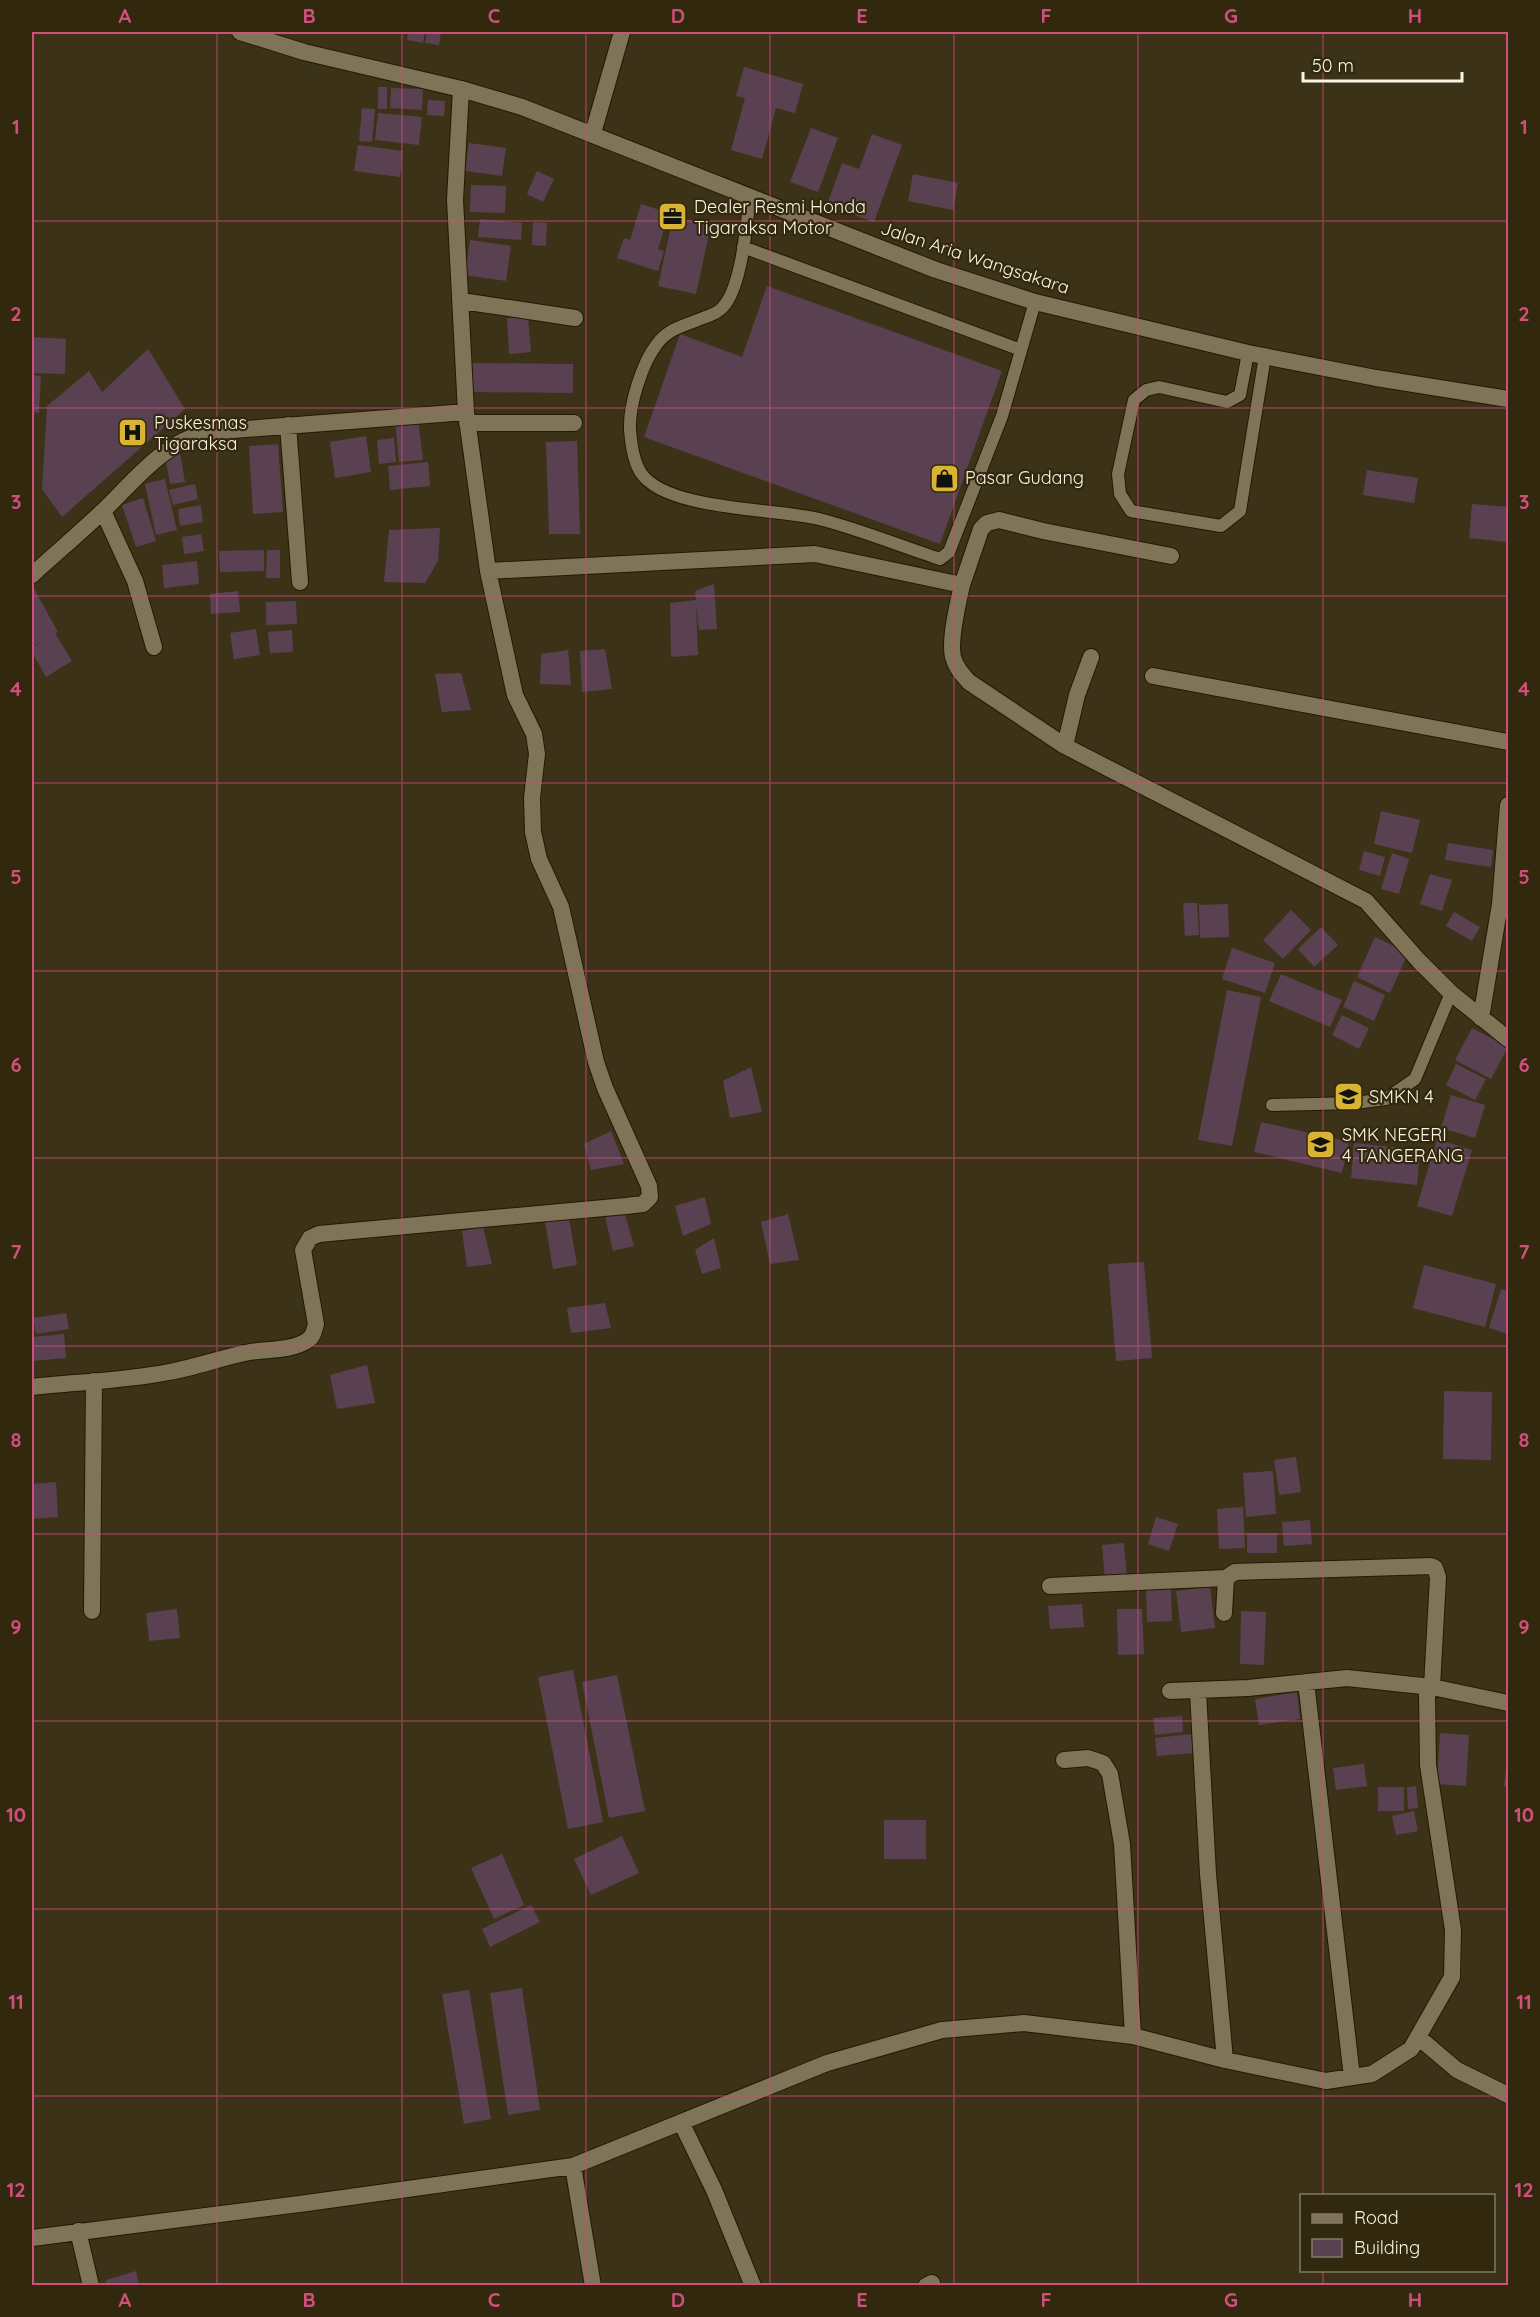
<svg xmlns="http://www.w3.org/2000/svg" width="1540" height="2317" viewBox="0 0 1540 2317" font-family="Quicksand,sans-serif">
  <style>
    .building { fill: #5a4152 }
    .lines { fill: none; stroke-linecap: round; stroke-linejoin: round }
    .service-casing { stroke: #231a01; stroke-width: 14 }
    .minor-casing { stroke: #231a01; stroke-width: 18 }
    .tertiary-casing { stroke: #231a01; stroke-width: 18 }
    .service { stroke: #807458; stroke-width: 12 }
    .minor { stroke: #807458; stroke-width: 16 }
    .tertiary { stroke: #807458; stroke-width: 16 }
    .grid { fill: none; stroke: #d04f7d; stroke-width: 1.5; stroke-opacity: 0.55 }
    .labels { text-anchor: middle; stroke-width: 4.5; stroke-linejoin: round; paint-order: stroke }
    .poi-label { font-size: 18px; fill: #f9f3e3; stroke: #32280e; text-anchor: start }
    .street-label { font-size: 18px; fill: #f9f3e3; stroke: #32280e }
    .neatline { fill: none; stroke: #d04f7d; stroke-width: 2 }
    .grid-label { font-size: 20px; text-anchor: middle; font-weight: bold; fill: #d04f7d }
  </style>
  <rect width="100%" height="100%" fill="#3c3218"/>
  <path class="building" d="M 408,32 L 425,32 L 423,43 L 407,40 Z
    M 427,32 L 441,32 L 439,45 L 425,43 Z
    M 744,67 L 803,84 L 795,113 L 776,108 L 762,159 L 731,150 L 745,98 L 736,96 Z
    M 378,87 L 387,87 L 387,109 L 378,109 Z
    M 391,88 L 423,89 L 422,110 L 390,108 Z
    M 428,100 L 445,101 L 444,116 L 427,115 Z
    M 362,108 L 375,109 L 372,142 L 359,141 Z
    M 378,113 L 422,117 L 419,145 L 375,140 Z
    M 811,128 L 838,138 L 818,192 L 790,182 Z
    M 872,134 L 902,145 L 874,222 L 827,205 L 842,163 L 859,169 Z
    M 469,143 L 506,148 L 502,176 L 465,171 Z
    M 358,145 L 403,151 L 400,177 L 354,171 Z
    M 537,171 L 554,179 L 543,202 L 527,194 Z
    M 913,174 L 958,183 L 953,210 L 908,201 Z
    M 471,185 L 506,186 L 505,213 L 470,212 Z
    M 641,204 L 669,213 L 658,249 L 664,251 L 658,271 L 617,258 L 624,238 L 630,240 Z
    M 673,217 L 711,225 L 696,294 L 658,286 Z
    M 480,219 L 522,223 L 521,240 L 478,237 Z
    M 533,222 L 547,223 L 546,246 L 532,245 Z
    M 470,240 L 511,246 L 506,281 L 465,275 Z
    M 767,286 L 1002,371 L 940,544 L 644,437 L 680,334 L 742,357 Z
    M 528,317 L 531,352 L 509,354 L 507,318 Z
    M 32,337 L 66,339 L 65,374 L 32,373 Z
    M 148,349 L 185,409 L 62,517 L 42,489 L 47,406 L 89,371 L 102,392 Z
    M 471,363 L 573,364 L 573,393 L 471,392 Z
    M 32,375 L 41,376 L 39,413 L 32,412 Z
    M 418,418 L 423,460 L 399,462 L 395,421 Z
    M 366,436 L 371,472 L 335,478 L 330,442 Z
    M 394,438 L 396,462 L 379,464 L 377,440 Z
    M 577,441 L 580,534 L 549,534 L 546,442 Z
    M 278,444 L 283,512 L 253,514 L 249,446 Z
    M 180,452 L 185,482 L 170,484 L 165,455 Z
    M 428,462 L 430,486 L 390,490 L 388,466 Z
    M 1367,470 L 1418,478 L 1414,503 L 1363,495 Z
    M 165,479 L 177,530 L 156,535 L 145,484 Z
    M 195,484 L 198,499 L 173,505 L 169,490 Z
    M 143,498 L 156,541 L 136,547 L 122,505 Z
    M 1472,504 L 1508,507 L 1508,542 L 1469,538 Z
    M 201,505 L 203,522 L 180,526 L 178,509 Z
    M 440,528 L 438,561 L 425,583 L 384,582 L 389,530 Z
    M 201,534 L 204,551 L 184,554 L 182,537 Z
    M 264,550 L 264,571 L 220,572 L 219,551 Z
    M 267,550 L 280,550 L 280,578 L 266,578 Z
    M 197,561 L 199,584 L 164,588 L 162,565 Z
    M 714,584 L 717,629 L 699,630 L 696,606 L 698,655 L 671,657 L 670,603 L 696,600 L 695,591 Z
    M 33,587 L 58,632 L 55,633 L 72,661 L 46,677 L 32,652 L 32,648 L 44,640 L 32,647 L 32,588 Z
    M 238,591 L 240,612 L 211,614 L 210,594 Z
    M 296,601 L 297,624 L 266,625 L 266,602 Z
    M 256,629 L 260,655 L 234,659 L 230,633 Z
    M 292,630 L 293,652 L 270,653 L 268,632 Z
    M 605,649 L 612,689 L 582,692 L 580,651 Z
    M 568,650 L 571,685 L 540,684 L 541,654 Z
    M 461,673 L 471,710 L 442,712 L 435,674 Z
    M 1381,811 L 1420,820 L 1412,853 L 1374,844 Z
    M 1448,843 L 1493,850 L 1491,867 L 1445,860 Z
    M 1364,851 L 1385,857 L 1380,876 L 1359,870 Z
    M 1392,853 L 1409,859 L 1399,894 L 1381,889 Z
    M 1430,874 L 1452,880 L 1442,911 L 1420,904 Z
    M 1183,903 L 1197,903 L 1199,935 L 1185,936 Z
    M 1228,904 L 1229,937 L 1200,938 L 1199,905 Z
    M 1291,910 L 1311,930 L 1283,959 L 1263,940 Z
    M 1454,912 L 1480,927 L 1472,941 L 1446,926 Z
    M 1321,927 L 1338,945 L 1314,967 L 1298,949 Z
    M 1375,937 L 1408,953 L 1390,993 L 1357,977 Z
    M 1232,948 L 1275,963 L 1265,993 L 1222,979 Z
    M 1281,974 L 1342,1000 L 1330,1027 L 1269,1001 Z
    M 1354,981 L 1385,995 L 1374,1021 L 1343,1007 Z
    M 1227,990 L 1261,997 L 1232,1146 L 1198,1140 Z
    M 1342,1015 L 1369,1028 L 1359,1049 L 1332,1035 Z
    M 1472,1028 L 1508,1047 L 1491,1079 L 1455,1060 Z
    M 1456,1064 L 1486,1079 L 1475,1100 L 1446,1085 Z
    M 751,1067 L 762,1112 L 730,1118 L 723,1081 Z
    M 1451,1095 L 1485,1105 L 1475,1138 L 1441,1128 Z
    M 1261,1122 L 1349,1142 L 1342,1173 L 1254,1152 Z
    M 611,1131 L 624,1164 L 591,1170 L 584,1144 Z
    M 1437,1139 L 1472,1150 L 1452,1216 L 1417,1206 Z
    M 1354,1143 L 1420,1150 L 1417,1185 L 1351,1178 Z
    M 705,1197 L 711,1224 L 683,1236 L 675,1206 Z
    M 624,1211 L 634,1246 L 613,1251 L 605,1216 Z
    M 568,1213 L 577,1265 L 553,1269 L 545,1221 Z
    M 788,1214 L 799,1260 L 770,1264 L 761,1222 Z
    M 483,1227 L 492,1264 L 467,1267 L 462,1231 Z
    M 714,1238 L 721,1268 L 702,1274 L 695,1250 Z
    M 1144,1262 L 1152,1358 L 1116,1361 L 1108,1264 Z
    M 1424,1265 L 1496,1284 L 1485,1327 L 1413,1308 Z
    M 1501,1289 L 1508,1291 L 1508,1334 L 1489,1328 Z
    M 605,1303 L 611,1328 L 571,1333 L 567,1308 Z
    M 66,1313 L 69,1329 L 36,1334 L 33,1318 Z
    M 64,1334 L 66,1358 L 32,1361 L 32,1337 Z
    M 367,1365 L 375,1403 L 337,1409 L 330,1375 Z
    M 1444,1391 L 1492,1392 L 1491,1460 L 1443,1459 Z
    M 1296,1457 L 1301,1492 L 1279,1495 L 1274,1460 Z
    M 1273,1471 L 1276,1514 L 1246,1517 L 1243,1473 Z
    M 56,1482 L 58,1517 L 32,1519 L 32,1484 Z
    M 1243,1507 L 1245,1548 L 1219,1549 L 1217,1509 Z
    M 1156,1517 L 1178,1524 L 1169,1551 L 1148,1544 Z
    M 1310,1520 L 1312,1544 L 1284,1546 L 1282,1522 Z
    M 1247,1533 L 1277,1533 L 1277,1553 L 1247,1553 Z
    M 1124,1543 L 1127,1579 L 1105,1581 L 1102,1545 Z
    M 1210,1587 L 1215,1628 L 1181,1632 L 1176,1591 Z
    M 1146,1589 L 1171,1589 L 1172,1621 L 1147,1622 Z
    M 1082,1604 L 1084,1627 L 1050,1629 L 1048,1606 Z
    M 177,1609 L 180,1638 L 149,1641 L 146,1613 Z
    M 1117,1609 L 1142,1609 L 1144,1654 L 1118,1655 Z
    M 1241,1611 L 1266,1612 L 1264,1665 L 1240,1664 Z
    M 573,1670 L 603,1822 L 568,1829 L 538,1677 Z
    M 617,1675 L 645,1811 L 609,1818 L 582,1682 Z
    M 1297,1692 L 1300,1719 L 1259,1725 L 1255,1699 Z
    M 1182,1716 L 1183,1732 L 1155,1735 L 1153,1718 Z
    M 1440,1733 L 1469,1735 L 1466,1786 L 1437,1784 Z
    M 1191,1734 L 1193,1753 L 1157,1756 L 1155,1738 Z
    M 1507,1762 L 1508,1762 L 1508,1787 L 1504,1786 Z
    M 1364,1764 L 1367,1786 L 1336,1790 L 1333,1768 Z
    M 1416,1786 L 1418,1808 L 1408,1809 L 1407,1787 Z
    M 1378,1787 L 1404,1787 L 1404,1811 L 1378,1811 Z
    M 1414,1811 L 1418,1831 L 1396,1835 L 1392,1816 Z
    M 884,1820 L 926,1820 L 926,1859 L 884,1859 Z
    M 622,1836 L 639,1873 L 591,1895 L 574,1859 Z
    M 502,1854 L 524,1905 L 494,1919 L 471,1868 Z
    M 531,1905 L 540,1922 L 490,1947 L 482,1929 Z
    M 522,1988 L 540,2110 L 508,2115 L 490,1993 Z
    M 469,1990 L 491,2119 L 464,2124 L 442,1994 Z
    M 136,2271 L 139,2286 L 107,2286 L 106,2280 Z"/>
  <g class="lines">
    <defs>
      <path id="service" d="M 750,198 C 746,226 742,286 723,307 C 719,312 709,316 703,318 C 686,325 669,328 657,344 C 642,363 629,405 630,429 C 631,444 633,461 641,473 C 667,511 775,508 819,519 C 859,529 900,546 940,559 L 949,552 L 1002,416 L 1035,302
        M 743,247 L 1021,350
        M 1248,353 L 1240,395 L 1227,402 L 1159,387 L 1146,390 L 1134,400 L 1118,474 L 1120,494 L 1131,511 L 1221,526 L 1240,511 L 1265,356
        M 1272,1105 L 1355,1103 L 1386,1099 L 1415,1079 L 1451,993"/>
      <path id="minor" d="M 461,89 L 455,200 L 466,412 L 488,571 L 815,554 L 962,585 C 958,603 949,640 953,657 C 956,668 962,674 969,682 L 1065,746 L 1366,901 L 1419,961 L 1451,993 L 1508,1039
        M 593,133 L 622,32
        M 462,301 L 575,318
        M 467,423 L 574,423
        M 288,425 L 300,582
        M 103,511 L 135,581 L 154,647
        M 32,575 C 56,553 81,532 104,510 C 136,479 163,443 207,432 L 466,412
        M 962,585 L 981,529 L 987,523 L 999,520 L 1043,531 L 1171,556
        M 1153,676 L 1508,742
        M 1065,746 L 1077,695 L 1091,657
        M 1481,1018 L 1500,904 L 1508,805
        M 32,1387 C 77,1382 124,1381 169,1372 C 197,1367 223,1357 250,1352 C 268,1349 292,1351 308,1340 C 314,1336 314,1330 316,1324 L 303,1250 L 310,1238 L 319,1234 L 626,1206 L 643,1204 L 650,1197 L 649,1186 L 605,1088 L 596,1062 L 561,907 L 539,859 L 533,832 L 532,798 L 537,754 L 534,734 L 515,695 L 488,571
        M 1050,1586 L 1226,1578
        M 92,1611 L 94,1381
        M 1306,1682 L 1352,2077
        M 1170,1691 L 1248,1688 L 1347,1678 L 1432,1687 L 1438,1577 L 1435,1568 L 1431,1566 L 1235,1572 L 1226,1578 L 1224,1613
        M 1198,1692 L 1208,1874 L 1225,2060
        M 1064,1760 L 1088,1758 L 1103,1763 L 1110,1774 L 1122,1844 L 1133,2036
        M 1418,2037 L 1457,2070 L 1508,2095
        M 681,2122 L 714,2190 L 753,2286
        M 573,2166 L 593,2286
        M 78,2231 L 91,2286
        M 32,2238 L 307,2203 L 573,2166 L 827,2063 L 942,2030 L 1024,2023 L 1133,2036 L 1225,2060 L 1326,2081 L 1372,2074 L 1411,2049 L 1452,1977 L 1453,1930 L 1428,1765 L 1427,1695 L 1432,1687 L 1508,1703
        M 926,2286 L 932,2283"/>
      <path id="tertiary" d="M 240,32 L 304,52 L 461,89 L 522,107 L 936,270 L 1035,302 L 1248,353 L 1376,378 L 1508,399"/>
    </defs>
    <use href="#service" class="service-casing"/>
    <use href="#minor" class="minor-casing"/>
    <use href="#tertiary" class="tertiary-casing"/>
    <use href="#service" class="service"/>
    <use href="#minor" class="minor"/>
    <use href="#tertiary" class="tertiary"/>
  </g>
  <path class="grid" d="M 217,32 L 217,2286M 402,32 L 402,2286M 586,32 L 586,2286M 770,32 L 770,2286M 954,32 L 954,2286M 1138,32 L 1138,2286M 1323,32 L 1323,2196M 32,221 L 1508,221M 32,408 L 1508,408M 32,596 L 1508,596M 32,783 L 1508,783M 32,971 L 1508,971M 32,1158 L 1508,1158M 32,1346 L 1508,1346M 32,1534 L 1508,1534M 32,1721 L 1508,1721M 32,1909 L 1508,1909M 32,2096 L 1508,2096M 1323,2270 L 1323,2286"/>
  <defs>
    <symbol id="office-square" viewBox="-11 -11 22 22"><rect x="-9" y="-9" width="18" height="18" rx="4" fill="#d9b334" stroke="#32280e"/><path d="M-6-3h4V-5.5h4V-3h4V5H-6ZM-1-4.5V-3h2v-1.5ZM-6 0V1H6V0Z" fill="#111"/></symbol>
    <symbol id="hospital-square" viewBox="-11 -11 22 22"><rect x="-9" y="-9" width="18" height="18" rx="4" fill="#d9b334" stroke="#32280e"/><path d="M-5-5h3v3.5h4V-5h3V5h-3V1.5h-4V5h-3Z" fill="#111"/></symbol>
    <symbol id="shop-square" viewBox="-11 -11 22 22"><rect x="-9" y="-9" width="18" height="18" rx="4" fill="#d9b334" stroke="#32280e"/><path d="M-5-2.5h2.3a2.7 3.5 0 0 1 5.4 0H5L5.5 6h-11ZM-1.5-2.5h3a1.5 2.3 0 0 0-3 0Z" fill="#111"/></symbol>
    <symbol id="school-square" viewBox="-11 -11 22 22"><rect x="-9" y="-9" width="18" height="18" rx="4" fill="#d9b334" stroke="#32280e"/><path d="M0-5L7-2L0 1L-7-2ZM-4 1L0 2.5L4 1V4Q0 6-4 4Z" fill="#111"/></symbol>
  </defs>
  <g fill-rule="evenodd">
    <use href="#office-square" x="656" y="200" width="33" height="33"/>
    <use href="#hospital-square" x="116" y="416" width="33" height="33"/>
    <use href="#shop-square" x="928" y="462" width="33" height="33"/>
    <use href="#school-square" x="1332" y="1080" width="33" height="33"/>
    <use href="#school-square" x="1304" y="1128" width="33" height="33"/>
  </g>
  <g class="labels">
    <g class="poi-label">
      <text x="694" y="213">Dealer Resmi Honda<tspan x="694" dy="21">Tigaraksa Motor</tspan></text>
      <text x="154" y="429">Puskesmas<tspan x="154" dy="21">Tigaraksa</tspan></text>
      <text x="965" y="484">Pasar Gudang</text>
      <text x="1369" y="1103">SMKN 4</text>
      <text x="1342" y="1141">SMK NEGERI<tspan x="1342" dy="21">4 TANGERANG</tspan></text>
    </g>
    <g class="street-label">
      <text transform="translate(975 258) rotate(18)" y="6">Jalan Aria Wangsakara</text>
    </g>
  </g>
  <rect width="1540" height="2317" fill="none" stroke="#32280e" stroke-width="66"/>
  <rect x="1300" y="2194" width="195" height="78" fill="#32280e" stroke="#827963" stroke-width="1.5"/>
  <rect x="1312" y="2214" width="30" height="9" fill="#807458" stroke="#827963" stroke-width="1.5"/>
  <text x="1354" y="2224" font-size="18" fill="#f9f3e3">Road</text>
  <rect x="1312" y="2239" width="30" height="18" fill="#5a4152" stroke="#827963" stroke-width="1.5"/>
  <text x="1354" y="2254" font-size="18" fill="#f9f3e3">Building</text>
  <path d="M1303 72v9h159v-9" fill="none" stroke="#f9f3e3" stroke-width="3"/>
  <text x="1312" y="72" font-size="18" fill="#f9f3e3" stroke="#32280e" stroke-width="4.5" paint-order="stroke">50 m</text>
  <rect x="33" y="33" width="1474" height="2251" class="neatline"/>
  <g class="grid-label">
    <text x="125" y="23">A</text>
    <text x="309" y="23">B</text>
    <text x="494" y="23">C</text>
    <text x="678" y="23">D</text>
    <text x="862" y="23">E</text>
    <text x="1046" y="23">F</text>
    <text x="1231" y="23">G</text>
    <text x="1415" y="23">H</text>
    <text x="16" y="134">1</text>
    <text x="1524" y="134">1</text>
    <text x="16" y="321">2</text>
    <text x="1524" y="321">2</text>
    <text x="16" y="509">3</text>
    <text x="1524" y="509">3</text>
    <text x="16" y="696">4</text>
    <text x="1524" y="696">4</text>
    <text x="16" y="884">5</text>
    <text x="1524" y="884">5</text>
    <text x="16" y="1072">6</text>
    <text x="1524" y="1072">6</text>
    <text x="16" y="1259">7</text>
    <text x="1524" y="1259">7</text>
    <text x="16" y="1447">8</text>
    <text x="1524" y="1447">8</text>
    <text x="16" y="1634">9</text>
    <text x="1524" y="1634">9</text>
    <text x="16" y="1822">10</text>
    <text x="1524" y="1822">10</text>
    <text x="16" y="2009">11</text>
    <text x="1524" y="2009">11</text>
    <text x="16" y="2197">12</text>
    <text x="1524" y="2197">12</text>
    <text x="125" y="2307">A</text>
    <text x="309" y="2307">B</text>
    <text x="494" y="2307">C</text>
    <text x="678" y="2307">D</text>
    <text x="862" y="2307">E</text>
    <text x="1046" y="2307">F</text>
    <text x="1231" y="2307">G</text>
    <text x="1415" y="2307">H</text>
  </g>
</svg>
